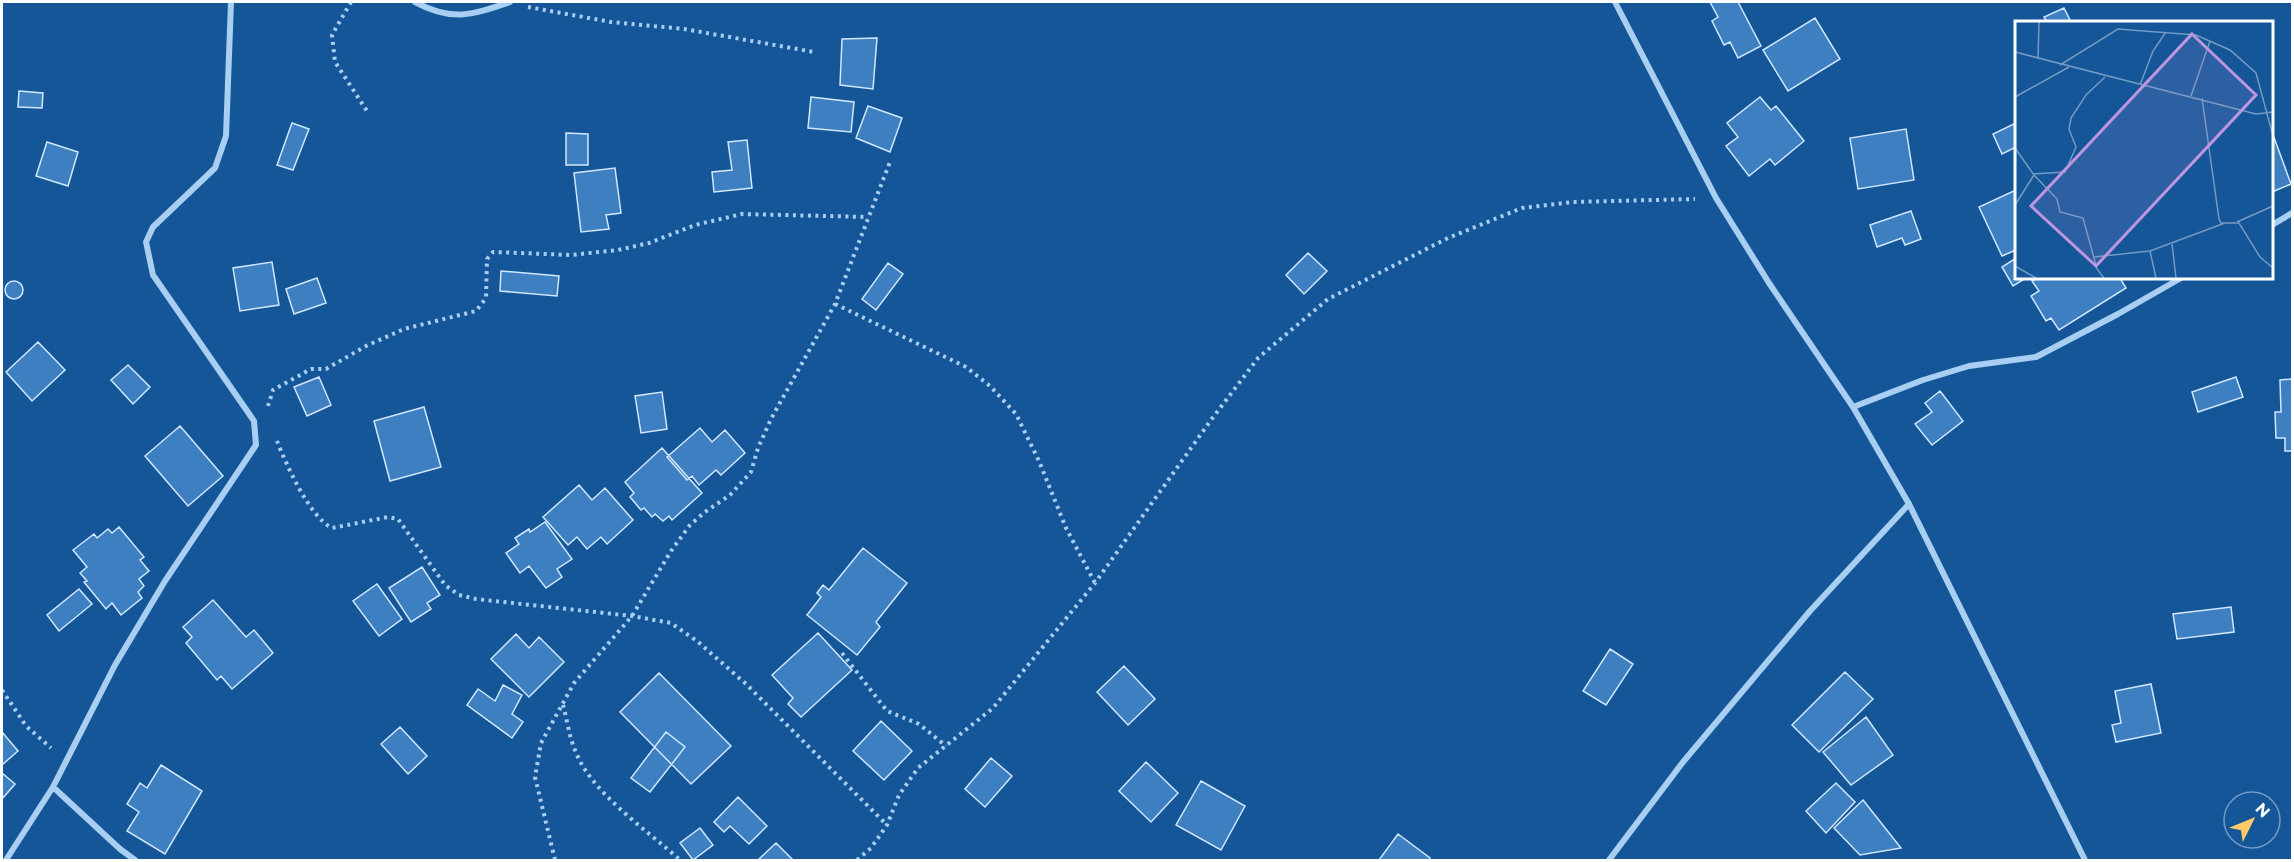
<svg xmlns="http://www.w3.org/2000/svg" width="2294" height="862" viewBox="0 0 2294 862" font-family="Montserrat,sans-serif">
  <style>
    .building { fill: #3d7fc0; stroke: #d0e7fd; stroke-width: 1.5 }
    .lines { fill: none; stroke-linecap: round; stroke-linejoin: round }
    .path { stroke: #a8cef2; stroke-width: 4; stroke-dasharray: 3 4.5; stroke-linecap: butt }
    .street { stroke: #a8cef2; stroke-width: 6 }
    .inset-road { fill: none; stroke: #739ac2; stroke-width: 1.5 }
    .view { fill: #bd96df; fill-opacity: 0.15; stroke: #bd96df; stroke-width: 3 }
    .inset-edge { fill: none; stroke: #fff; stroke-width: 3 }
  </style>
  <rect width="100%" height="100%" fill="#155699"/>
  <path class="building" d="M 1710,2 L 1738,2 L 1761,46 L 1738,58 L 1730,42 L 1724,45 L 1712,21 L 1718,17 Z
    M 2064,8 L 2071,22 L 2047,22 L 2044,17 Z
    M 1815,18 L 1840,59 L 1788,91 L 1763,50 Z
    M 877,38 L 873,89 L 840,85 L 842,39 Z
    M 19,91 L 43,93 L 42,108 L 18,107 Z
    M 811,97 L 854,102 L 851,132 L 808,128 Z
    M 1760,97 L 1771,110 L 1776,106 L 1804,141 L 1775,165 L 1770,159 L 1749,176 L 1726,146 L 1738,137 L 1727,123 Z
    M 868,106 L 902,118 L 890,152 L 856,138 Z
    M 292,123 L 309,129 L 293,170 L 277,165 Z
    M 2016,123 L 2016,147 L 2002,154 L 1993,134 Z
    M 1906,129 L 1914,180 L 1858,189 L 1850,138 Z
    M 2272,132 L 2291,184 L 2272,192 Z
    M 566,133 L 588,134 L 588,165 L 566,165 Z
    M 747,140 L 752,188 L 714,192 L 712,172 L 732,170 L 728,142 Z
    M 47,142 L 78,152 L 68,186 L 36,176 Z
    M 615,168 L 621,213 L 606,215 L 609,229 L 581,232 L 574,173 Z
    M 2016,190 L 2016,250 L 2002,256 L 1979,207 Z
    M 1911,211 L 1921,239 L 1905,245 L 1902,238 L 1877,247 L 1870,225 Z
    M 1308,253 L 1327,271 L 1304,294 L 1286,275 Z
    M 2016,258 L 2016,278 L 2026,278 L 2013,286 L 2002,267 Z
    M 272,262 L 279,305 L 240,311 L 233,268 Z
    M 888,263 L 903,274 L 876,310 L 862,299 Z
    M 501,271 L 559,276 L 557,296 L 500,291 Z
    M 317,278 L 326,303 L 294,314 L 286,289 Z
    M 2038,278 L 2120,278 L 2126,288 L 2059,330 L 2051,318 L 2046,321 L 2031,296 L 2039,291 L 2032,281 Z
    M5 290a9 9 0 1 1 18 0a9 9 0 1 1-18 0Z
    M 38,342 L 65,370 L 32,401 L 6,372 Z
    M 128,365 L 150,387 L 133,404 L 111,380 Z
    M 319,377 L 331,405 L 307,416 L 294,387 Z
    M 2236,377 L 2243,397 L 2198,412 L 2192,392 Z
    M 2292,379 L 2292,451 L 2285,451 L 2285,438 L 2276,438 L 2275,412 L 2281,412 L 2280,380 Z
    M 1940,391 L 1963,421 L 1932,445 L 1915,424 L 1932,412 L 1925,403 Z
    M 662,392 L 667,429 L 641,433 L 635,396 Z
    M 424,407 L 441,467 L 390,481 L 374,421 Z
    M 180,426 L 223,476 L 188,506 L 145,456 Z
    M 700,428 L 712,442 L 725,430 L 745,453 L 721,475 L 716,470 L 699,485 L 692,476 L 687,480 L 667,457 Z
    M 662,448 L 702,493 L 672,520 L 669,516 L 663,521 L 655,514 L 652,517 L 644,508 L 641,510 L 630,497 L 634,493 L 625,482 Z
    M 579,485 L 592,500 L 605,488 L 633,520 L 607,544 L 601,537 L 587,549 L 577,537 L 568,545 L 543,517 Z
    M 545,522 L 572,559 L 557,569 L 562,577 L 546,588 L 529,566 L 520,573 L 506,553 L 519,544 L 515,538 L 529,529 L 530,532 Z
    M 119,527 L 144,557 L 140,560 L 149,571 L 139,579 L 144,586 L 138,592 L 142,598 L 121,615 L 112,603 L 106,609 L 84,582 L 87,581 L 80,573 L 87,567 L 73,550 L 94,534 L 97,538 L 108,529 L 112,533 Z
    M 863,548 L 907,583 L 876,622 L 880,627 L 857,655 L 807,615 L 821,597 L 817,593 L 823,585 L 829,590 Z
    M 422,567 L 440,595 L 427,603 L 431,609 L 411,622 L 389,588 Z
    M 377,584 L 402,619 L 379,636 L 353,601 Z
    M 79,589 L 92,604 L 59,631 L 47,615 Z
    M 213,600 L 246,637 L 254,630 L 273,653 L 232,689 L 221,676 L 217,680 L 186,643 L 192,637 L 183,627 Z
    M 2231,607 L 2234,632 L 2177,639 L 2173,614 Z
    M 818,633 L 852,670 L 801,717 L 788,704 L 793,698 L 772,675 Z
    M 516,634 L 529,648 L 539,637 L 564,662 L 529,697 L 491,659 Z
    M 1610,649 L 1633,664 L 1606,705 L 1583,691 Z
    M 1124,666 L 1155,699 L 1128,725 L 1097,692 Z
    M 1845,672 L 1873,699 L 1819,752 L 1792,725 Z
    M 659,673 L 731,746 L 691,784 L 620,712 Z
    M 2151,684 L 2161,733 L 2116,742 L 2112,725 L 2121,723 L 2115,691 Z
    M 503,685 L 522,695 L 512,714 L 523,722 L 512,738 L 467,705 L 478,689 L 495,701 Z
    M 1866,717 L 1893,755 L 1851,785 L 1823,752 Z
    M 881,721 L 912,751 L 884,780 L 853,751 Z
    M 400,727 L 427,756 L 408,774 L 381,744 Z
    M 2,732 L 18,751 L 3,764 L 2,762 Z
    M 666,732 L 685,747 L 650,792 L 631,778 Z
    M 991,758 L 1012,776 L 985,807 L 965,789 Z
    M 1146,762 L 1178,793 L 1151,822 L 1119,791 Z
    M 161,765 L 202,791 L 165,854 L 127,831 L 139,812 L 127,804 L 140,783 L 147,788 Z
    M 2,773 L 15,784 L 2,799 Z
    M 1201,781 L 1245,806 L 1221,850 L 1176,825 Z
    M 1836,783 L 1855,802 L 1826,833 L 1806,811 Z
    M 738,797 L 767,826 L 749,844 L 730,826 L 724,832 L 714,822 Z
    M 1863,800 L 1901,848 L 1860,855 L 1834,828 Z
    M 700,828 L 713,845 L 693,860 L 680,843 Z
    M 1398,834 L 1430,858 L 1429,860 L 1379,860 Z
    M 776,843 L 793,860 L 758,860 Z"/>
  <g class="lines">
    <path class="path" d="M 351,2 L 332,35 L 335,62 L 367,111
      M 528,7 L 611,22 L 684,29 L 814,52
      M 835,304 L 966,367 L 990,386 L 1016,414 L 1039,461 L 1066,528 L 1095,583
      M 268,406 L 273,390 L 311,369 L 326,369 L 366,346 L 404,329 L 476,311 L 486,298 L 487,259 L 493,252 L 571,255 L 618,250 L 649,243 L 695,225 L 742,214 L 868,217
      M 277,441 C 287,466 309,516 332,528 L 388,517 L 398,519 L 445,585 L 459,595 L 476,599 L 632,616 L 671,623 L 697,641 L 746,684 L 887,825
      M 842,653 L 887,711 L 919,724 L 946,746
      M 2,690 L 26,726 L 51,748
      M 563,705 C 567,719 569,736 575,750 C 590,792 647,830 680,860
      M 555,860 L 535,777 L 541,743 L 574,683 L 632,616 L 671,551 L 690,525 L 705,512 L 730,495 L 751,472 L 758,448 L 771,419 L 835,304 L 890,162
      M 857,860 L 871,848 L 887,825 L 899,795 L 918,768 L 993,708 L 1095,583 L 1211,420 L 1258,358 L 1328,299 L 1448,238 L 1522,208 L 1573,202 L 1695,199"/>
    <path class="street" d="M 415,2 C 452,22 472,15 510,2
      M 1615,2 L 1716,198 L 1769,283 L 1853,407 L 1909,504 L 2085,860
      M 2272,225 L 2292,213
      M 1853,407 L 1923,380 L 1969,366 L 2036,357 L 2118,314 L 2181,278
      M 53,787 L 120,849 L 135,860
      M 6,860 L 53,787 L 115,665 L 165,581 L 256,445 L 254,421 L 153,275 L 146,242 L 153,227 L 215,168 L 226,136 L 231,2
      M 1609,860 L 1683,762 L 1810,611 L 1909,504"/>
  </g>
  <g transform="translate(2015 21)">
    <rect width="258" height="258" fill="#155699"/>
    <path class="inset-road" d="M 0,31 L 241,93 L 258,91M 23,37 L 24,1M 45,44 L 103,8 L 181,14 L 215,29 L 241,52 L 258,115M 125,64 L 138,30 L 151,11M 176,75 L 195,20M 0,76 L 54,46M 187,77 L 204,198 L 206,202 L 224,202 L 245,236 L 258,247M 0,127 L 19,154 L 42,178 L 45,191 L 68,197 L 82,248 L 89,257M 18,153 L 50,151 L 61,126 L 54,108 L 56,97 L 71,74 L 90,56M 0,184 L 19,154M 222,201 L 258,185M 157,223 L 161,257M 135,230 L 141,257M 79,236 L 135,230 L 210,202M 0,245 L 21,257"/>
    <path class="view" d="M 177,13 L 241,74 L 81,245 L 16,185 Z"/>
    <rect width="258" height="258" class="inset-edge"/>
  </g>
  <rect width="2294" height="862" fill="none" stroke="#ffffff" stroke-width="6"/>
  <g transform="translate(2252 820) rotate(47)"><circle r="28" fill="#155699" stroke="#739ac2" stroke-width="1.5"/>
  <path d="M0-4.5L10 22L0 15L-10 22Z" fill="#ffca69"/>
  <text y="-9" font-size="16" font-weight="bold" text-anchor="middle" fill="#ffffff">N</text>
  </g>
</svg>
